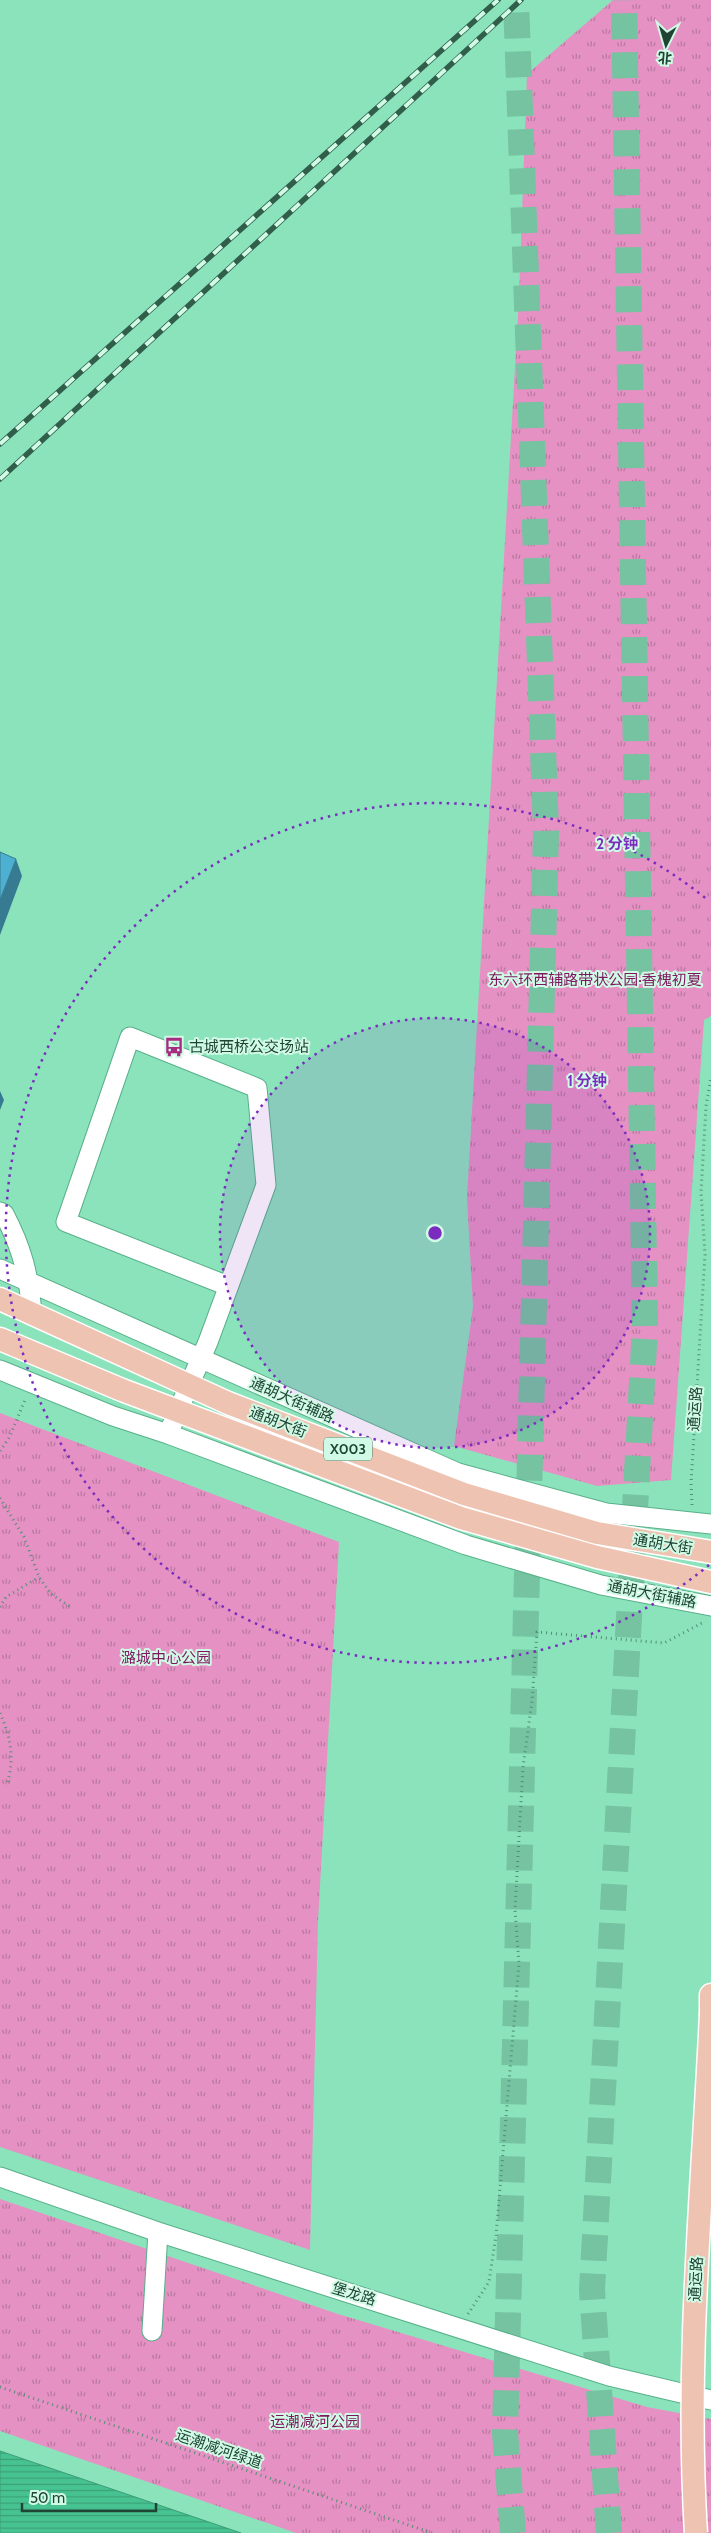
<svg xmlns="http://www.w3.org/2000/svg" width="711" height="2533" viewBox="0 0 711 2533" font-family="Cabin,'Noto Sans SC',sans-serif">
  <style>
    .park { fill: url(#park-tufts) }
    .water { fill: url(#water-rules); stroke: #3b9d76 }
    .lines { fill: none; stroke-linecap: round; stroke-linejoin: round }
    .highway-tunnel { stroke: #75c3a0; stroke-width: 26; stroke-dasharray: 26 13; stroke-linecap: butt }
    .minor-casing { stroke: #58b08a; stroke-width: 21 }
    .major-casing { stroke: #fff; stroke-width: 25 }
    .path { stroke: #528f74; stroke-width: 3; stroke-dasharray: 1 4; stroke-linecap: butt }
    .minor { stroke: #fff; stroke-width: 19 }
    .major { stroke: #eec3b1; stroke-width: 22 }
    .rail-casing { stroke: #315e4a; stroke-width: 5.5 }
    .rail { stroke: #d0fae5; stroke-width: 4; stroke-dasharray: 11; stroke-linecap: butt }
    .major-bridge-casing { stroke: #fff; stroke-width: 25; stroke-linecap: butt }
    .major-bridge { stroke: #eec3b1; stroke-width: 22 }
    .shaded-wall { fill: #367b92 }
    .building { fill: #4db0d1; stroke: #367b92 }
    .ring { fill: none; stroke: #7b2cbf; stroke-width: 2.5; stroke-dasharray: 2.5 5 }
    .labels { text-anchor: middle; stroke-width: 4; stroke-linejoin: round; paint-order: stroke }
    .shield { fill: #d0fae5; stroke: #547b69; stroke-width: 1 }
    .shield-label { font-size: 14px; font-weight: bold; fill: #1f4434 }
    .park-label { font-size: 15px; fill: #7f175f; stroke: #d0fae5 }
    .poi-label { font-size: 15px; fill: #1f4434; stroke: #d0fae5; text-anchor: start }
    .street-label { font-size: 15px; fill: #1f4434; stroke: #d0fae5 }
    .centre { fill: #7b2cbf; stroke: #d0fae5; stroke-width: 2.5 }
    .ring-label { font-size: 15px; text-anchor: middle; font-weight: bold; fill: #7b2cbf; stroke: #d0fae5; stroke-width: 4; stroke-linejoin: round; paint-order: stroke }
  </style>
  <defs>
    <pattern id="park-tufts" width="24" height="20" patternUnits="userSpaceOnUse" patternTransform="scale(1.25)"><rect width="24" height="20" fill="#e591c3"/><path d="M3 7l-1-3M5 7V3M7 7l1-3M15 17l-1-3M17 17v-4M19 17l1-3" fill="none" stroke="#b9789f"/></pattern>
    <pattern id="water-rules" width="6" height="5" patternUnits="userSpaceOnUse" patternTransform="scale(1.25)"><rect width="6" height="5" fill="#47c392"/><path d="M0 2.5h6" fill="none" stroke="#3ba078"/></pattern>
  </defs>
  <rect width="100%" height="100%" fill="#8be3bb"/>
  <path class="park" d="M 613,0 L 711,0 L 711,1016 L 704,1020 L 671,1480 L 597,1486 L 454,1446 L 473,1307 L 467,1198 L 519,298 L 527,74 Z
    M 0,1413 L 339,1542 L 318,1922 L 310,2250 L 0,2147 Z
    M 0,2199 L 338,2314 L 647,2407 L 711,2419 L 711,2533 L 296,2533 L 0,2431 Z"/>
  <path class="water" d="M 0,2451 L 241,2533 L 0,2533 Z"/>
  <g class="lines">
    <path class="highway-tunnel" d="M 513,2533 L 505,2433 L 546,831 L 516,0
      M 609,2533 L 592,2290 L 645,1327 L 624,0"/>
    <defs>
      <path id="minor" d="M 0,1212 L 4,1214 C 22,1248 29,1275 32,1314
        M 0,1269 L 458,1473 L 606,1513 L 711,1524
        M 0,1370 L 113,1416 L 168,1434 L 466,1545 L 601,1585 L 711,1606
        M 168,1434 L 208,1342 L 266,1185 L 257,1088 L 130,1037 L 66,1222 L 228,1286
        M 0,2177 L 158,2232 L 609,2376 L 711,2400
        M 152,2331 L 158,2232"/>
      <path id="major" d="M 0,1299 L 228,1403 L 464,1494 L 597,1533 L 711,1552
        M 0,1339 L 122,1390 L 461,1518 L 597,1557 L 711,1582
        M 711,2013 L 711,1995"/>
    </defs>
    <use href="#minor" class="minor-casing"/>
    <use href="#major" class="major-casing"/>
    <path class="path" d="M 0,1451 L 9,1438 L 25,1400
      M 0,1498 L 24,1537 L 39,1577 L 51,1594 L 72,1608
      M 692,1505 L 691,1483 L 705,1255 L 701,1192 L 706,1106 L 711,1077
      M 0,1607 L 6,1597 L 39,1577
      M 0,1713 C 12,1740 14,1758 7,1786
      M 468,2314 L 489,2282 L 496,2235 L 519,1964 L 515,1909 L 523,1767 L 532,1701 L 537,1632 L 664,1643 L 702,1623
      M 0,2387 L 432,2533"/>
    <use href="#minor" class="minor"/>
    <use href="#major" class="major"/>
    <defs>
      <path id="rail" d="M 0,444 L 498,0
        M 0,479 L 521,0"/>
    </defs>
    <use href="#rail" class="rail-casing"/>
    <use href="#rail" class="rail"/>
    <defs>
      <path id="major-bridge" d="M 696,2533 C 685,2360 703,2186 711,2013"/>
    </defs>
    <use href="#major-bridge" class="major-bridge-casing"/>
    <use href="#major-bridge" class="major-bridge"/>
  </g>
  <path class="shaded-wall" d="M 16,859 L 22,876 L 0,935 L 0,900 Z
    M 0,1091 L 4,1100 L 0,1110 Z"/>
  <path class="building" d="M 0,852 L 16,859 L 0,900 Z"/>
  <circle cx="435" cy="1233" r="215" fill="#7b2cbf" fill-opacity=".12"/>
  <g class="ring">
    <circle cx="435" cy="1233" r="215"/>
    <path d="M709 1565A430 430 0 1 1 709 901"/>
  </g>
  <defs>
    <symbol id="bus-bare" viewBox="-9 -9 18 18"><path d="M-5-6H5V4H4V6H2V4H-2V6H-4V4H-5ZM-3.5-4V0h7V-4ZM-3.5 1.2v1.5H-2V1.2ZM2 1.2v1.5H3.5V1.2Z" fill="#a72c80" stroke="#d0fae5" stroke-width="2.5" paint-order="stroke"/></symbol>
  </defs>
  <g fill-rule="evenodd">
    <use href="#bus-bare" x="160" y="1033" width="28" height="28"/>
  </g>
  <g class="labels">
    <rect class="shield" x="324" y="1437.5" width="48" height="23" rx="4"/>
    <g class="shield-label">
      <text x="348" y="1454">X003</text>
    </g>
    <g class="park-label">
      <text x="595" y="985">东六环西辅路带状公园·香槐初夏</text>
      <text x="166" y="1663">潞城中心公园</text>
      <text x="315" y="2427">运潮减河公园</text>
    </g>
    <g class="poi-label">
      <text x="189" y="1052">古城西桥公交场站</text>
    </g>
    <g class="street-label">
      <text transform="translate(292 1400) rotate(24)" y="5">通胡大街辅路</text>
      <text transform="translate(695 1409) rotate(-86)" y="5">通运路</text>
      <text transform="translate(278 1422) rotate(21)" y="5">通胡大街</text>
      <text transform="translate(663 1544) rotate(9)" y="5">通胡大街</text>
      <text transform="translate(652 1594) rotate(11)" y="5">通胡大街辅路</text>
      <text transform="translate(696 2279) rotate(-87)" y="5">通运路</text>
      <text transform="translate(354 2294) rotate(17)" y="5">堡龙路</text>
      <text transform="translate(219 2449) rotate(19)" y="5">运潮减河绿道</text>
    </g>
  </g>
  <circle cx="435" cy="1233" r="8" class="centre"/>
  <g class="ring-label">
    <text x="617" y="849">2 分钟</text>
    <text x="587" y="1086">1 分钟</text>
  </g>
  <g transform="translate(666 45) rotate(185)" stroke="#d0fae5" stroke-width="4" paint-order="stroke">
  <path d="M0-4L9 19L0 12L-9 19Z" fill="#1f4434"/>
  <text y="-8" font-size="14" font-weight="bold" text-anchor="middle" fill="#1f4434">北</text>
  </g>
  <path d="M22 2503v8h134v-8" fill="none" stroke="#1f4434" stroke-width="2.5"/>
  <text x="30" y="2503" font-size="15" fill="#1f4434" stroke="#d0fae5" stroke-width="4" paint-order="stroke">50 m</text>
</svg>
